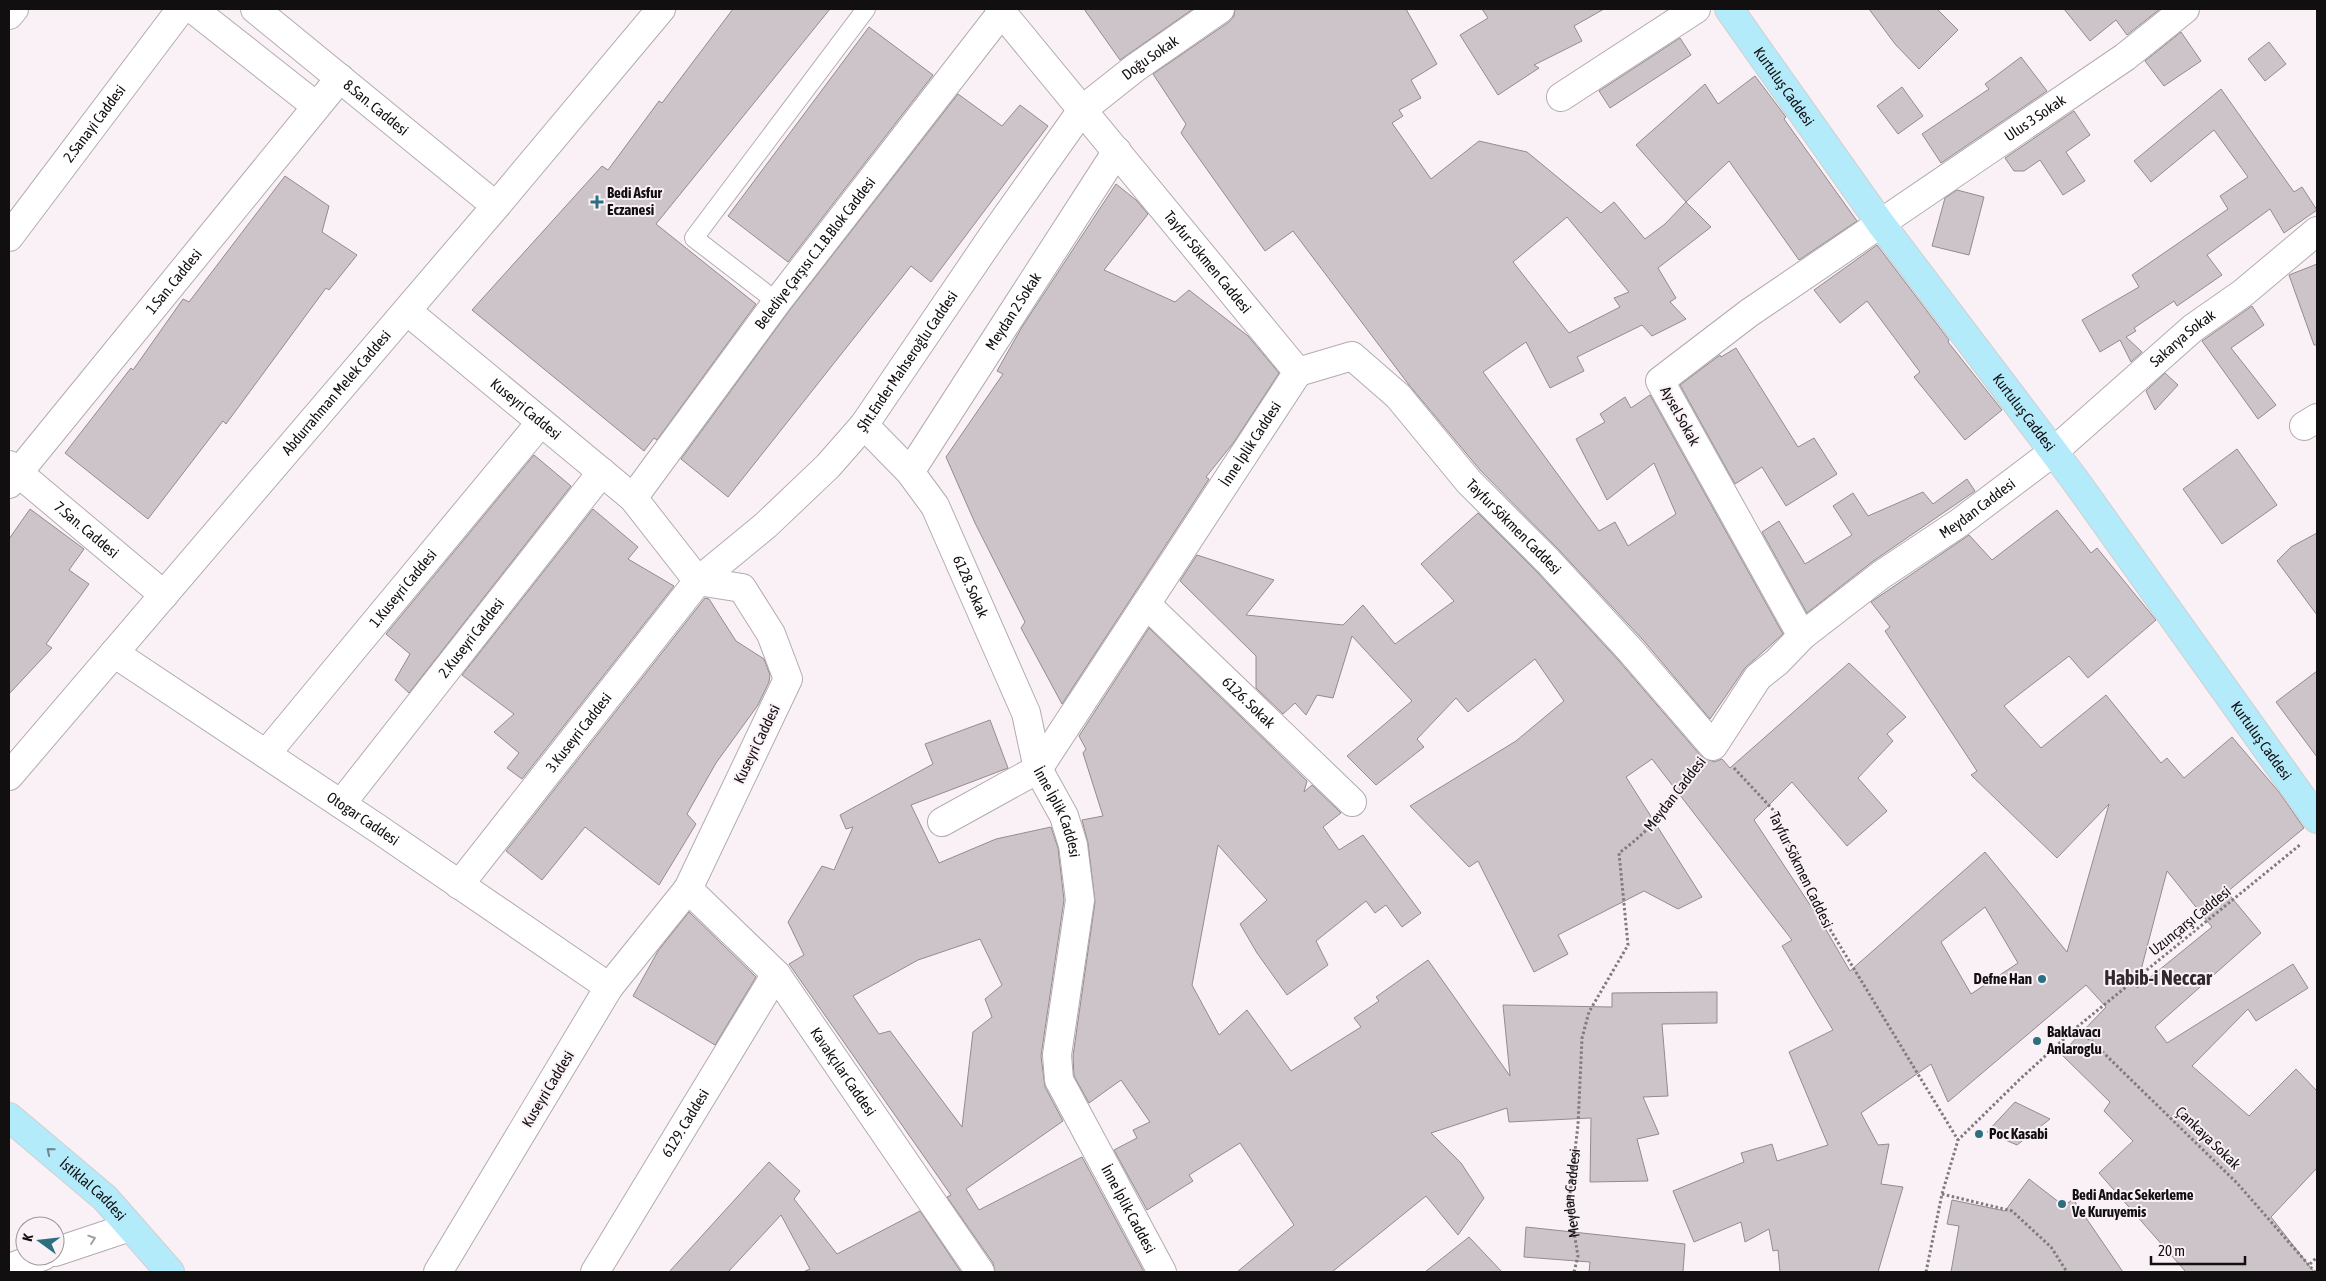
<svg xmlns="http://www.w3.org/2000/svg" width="2326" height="1281" viewBox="0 0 2326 1281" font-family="'Asap Condensed',sans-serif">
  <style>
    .building { fill: #cdc4ca; stroke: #938b90; fill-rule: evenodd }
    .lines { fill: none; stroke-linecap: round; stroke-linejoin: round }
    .service-casing { stroke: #b3abb0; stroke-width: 20 }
    .minor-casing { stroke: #b3abb0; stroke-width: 30 }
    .tertiary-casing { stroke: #b3abb0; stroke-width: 30 }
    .primary-casing { stroke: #d0cfcf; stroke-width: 30 }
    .path { stroke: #807a7d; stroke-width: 3; stroke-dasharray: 2.5 2.5; stroke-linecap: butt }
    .service { stroke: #fff; stroke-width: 18 }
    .minor { stroke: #fff; stroke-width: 28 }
    .tertiary { stroke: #fff; stroke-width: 28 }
    .primary { stroke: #b4ebfb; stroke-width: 28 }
    .oneway { stroke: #6b8892 }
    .oneway2 { stroke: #a09fa0 }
    .poi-dot { fill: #2c6f81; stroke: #faf1f6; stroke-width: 2 }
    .labels { text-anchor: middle; stroke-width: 4; stroke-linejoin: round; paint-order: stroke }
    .street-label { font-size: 15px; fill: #120f11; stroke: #faf1f6 }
    .poi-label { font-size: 15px; font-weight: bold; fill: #120f11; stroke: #faf1f6; text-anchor: start }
    .district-label { font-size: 20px; font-weight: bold; fill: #2f292d; stroke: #faf1f6 }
  </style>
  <rect width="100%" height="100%" fill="#faf1f6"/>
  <path class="building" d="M 733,9 L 830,9 L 656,224 L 756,304 L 657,440 L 654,438 L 644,451 L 472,310 L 602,166 L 608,170 L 659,101 L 662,103 Z
    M 1084,9 L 1193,9 L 1120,60 Z
    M 1235,9 L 1406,9 L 1437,64 L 1411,80 L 1421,98 L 1399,110 L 1403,116 L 1392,123 L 1431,179 L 1479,141 L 1527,152 L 1601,213 L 1614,202 L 1645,239 L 1665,224 L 1686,202 L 1711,227 L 1658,268 L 1676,298 L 1670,302 L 1686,319 L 1652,336 L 1642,325 L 1577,357 L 1584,371 L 1550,388 L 1526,342 L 1483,372 L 1599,531 L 1615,522 L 1628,546 L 1676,514 L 1654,463 L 1607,500 L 1576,439 L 1605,422 L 1600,414 L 1625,397 L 1631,408 L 1650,395 L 1783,634 L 1745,668 L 1710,719 L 1643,640 L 1559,550 L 1481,471 L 1409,385 L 1293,231 L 1265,251 L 1181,133 L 1186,124 L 1153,74 L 1229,22 L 1234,16 ZM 1567,217 L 1629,292 L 1614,298 L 1620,307 L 1569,333 L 1513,262 Z
    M 1482,9 L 1604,9 L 1574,26 L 1582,41 L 1534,65 L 1539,68 L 1498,95 L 1460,35 L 1488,18 Z
    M 1869,9 L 1937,9 L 1958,30 L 1919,69 L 1895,44 Z
    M 2064,9 L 2160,9 L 2127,35 L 2116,20 L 2090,41 Z
    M 869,27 L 933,75 L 788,262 L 728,216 Z
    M 2181,32 L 2201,61 L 2164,86 L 2145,61 Z
    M 1680,38 L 1691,55 L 1610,108 L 1599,91 Z
    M 2269,42 L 2286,64 L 2265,81 L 2248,59 Z
    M 2021,57 L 2047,91 L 1941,163 L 1922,134 L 1989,89 L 1985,84 Z
    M 1755,76 L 1786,117 L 1784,119 L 1857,221 L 1799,260 L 1729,161 L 1686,202 L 1636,145 L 1705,84 L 1718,104 Z
    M 1902,87 L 1923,116 L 1898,134 L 1877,106 Z
    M 2221,89 L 2294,192 L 2302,187 L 2317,210 L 2284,233 L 2270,209 L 2207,255 L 2222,275 L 2177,306 L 2174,301 L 2134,328 L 2136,331 L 2126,337 L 2142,352 L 2131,362 L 2120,340 L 2100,352 L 2082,320 L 2139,287 L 2132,275 L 2228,209 L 2220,196 L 2248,177 L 2214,130 L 2151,182 L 2134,161 Z
    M 958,94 L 1002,126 L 1020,105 L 1048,126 L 931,282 L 911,266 L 728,497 L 681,459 L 789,311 Z
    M 2074,111 L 2090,135 L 2066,152 L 2085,181 L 2063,195 L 2040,160 L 2024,171 L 2014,171 L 2005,158 Z
    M 285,176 L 329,206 L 322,232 L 357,255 L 329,290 L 326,288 L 226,424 L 223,421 L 148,519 L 65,453 L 131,368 L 133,370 L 183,299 L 189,302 Z
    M 1116,184 L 1136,200 L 1148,214 L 1104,270 L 1175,302 L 1189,290 L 1248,336 L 1279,373 L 1234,442 L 1206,477 L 1209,479 L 1062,704 L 1021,628 L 1025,622 L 975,523 L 946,457 L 1003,374 L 997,371 L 1022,327 Z
    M 1957,190 L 1984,197 L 1969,255 L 1932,246 L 1945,198 Z
    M 1877,245 L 1949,340 L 1948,342 L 2002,410 L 1965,440 L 1914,377 L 1920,372 L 1867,301 L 1840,323 L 1814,290 Z
    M 2317,264 L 2317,345 L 2314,345 L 2289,275 Z
    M 2252,306 L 2264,325 L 2231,348 L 2276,405 L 2258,419 L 2202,341 Z
    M 1736,348 L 1798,447 L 1814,438 L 1837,474 L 1786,506 L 1762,467 L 1735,484 L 1680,385 L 1720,355 L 1721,357 Z
    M 2165,373 L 2178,385 L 2155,410 L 2146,391 Z
    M 2237,449 L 2277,505 L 2222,544 L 2183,489 Z
    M 534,455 L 571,486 L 409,693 L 395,680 L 410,654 L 386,634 Z
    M 1967,479 L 1975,491 L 1872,562 L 1807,613 L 1762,532 L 1779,521 L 1805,564 L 1852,535 L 1833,506 L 1853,493 L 1868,516 L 1923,492 L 1933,504 Z
    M 30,509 L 84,549 L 69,570 L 89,584 L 46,644 L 52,648 L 9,694 L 9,539 Z
    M 593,509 L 638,547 L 628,559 L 674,586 L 522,779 L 507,768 L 519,753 L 494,732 L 514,714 L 462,675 Z
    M 2057,510 L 2091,553 L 2097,548 L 2156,620 L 2088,678 L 2069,656 L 2004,706 L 2041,748 L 2106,695 L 2161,763 L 2167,758 L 2184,778 L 2232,737 L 2279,792 L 2304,828 L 2227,892 L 2261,933 L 2155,1027 L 2167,1043 L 2293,964 L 2308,988 L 2256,1021 L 2248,1009 L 2192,1066 L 2249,1116 L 2296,1069 L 2317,1091 L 2317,1168 L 2271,1217 L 2314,1272 L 2186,1272 L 2099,1173 L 2133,1141 L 2104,1111 L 2110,1102 L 2061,1054 L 2106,1007 L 2086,985 L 1948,1102 L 1931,1064 L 1861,1113 L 1878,1145 L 1889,1144 L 1881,1184 L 1903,1187 L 1878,1272 L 1780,1272 L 1778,1250 L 1773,1251 L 1769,1229 L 1745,1242 L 1741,1222 L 1694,1242 L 1673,1191 L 1744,1162 L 1741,1153 L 1772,1144 L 1777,1161 L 1828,1145 L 1789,1052 L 1833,1030 L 1782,946 L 1792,940 L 1652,759 L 1626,777 L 1702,897 L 1678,909 L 1644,891 L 1558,935 L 1568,954 L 1534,972 L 1478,861 L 1469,867 L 1410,806 L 1516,741 L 1564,701 L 1535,659 L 1468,712 L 1456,698 L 1417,739 L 1424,747 L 1376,785 L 1347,756 L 1412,701 L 1352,636 L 1333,698 L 1317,695 L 1306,715 L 1295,703 L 1283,714 L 1256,688 L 1256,656 L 1180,581 L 1197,555 L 1274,580 L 1246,615 L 1343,625 L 1363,605 L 1395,644 L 1454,601 L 1421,564 L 1478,513 L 1537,572 L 1619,661 L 1701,756 L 1714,762 L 1722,759 L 1730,768 L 1849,663 L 1906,717 L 1887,734 L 1893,741 L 1858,778 L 1887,811 L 1847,846 L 1792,782 L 1754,820 L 1822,923 L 1850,971 L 1985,852 L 2067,952 L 2109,804 L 2057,858 L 1971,775 L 1977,771 L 1885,631 L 1890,627 L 1871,602 L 1969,535 L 1992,560 ZM 2167,871 L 2212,927 L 2137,988 L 2141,970 ZM 1985,907 L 2018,963 L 1971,994 L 1941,942 Z
    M 2317,533 L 2317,615 L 2277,561 L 2291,547 Z
    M 705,598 L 709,599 L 736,641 L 764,659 L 770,675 L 769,682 L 758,705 L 716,763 L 687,814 L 696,824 L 659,885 L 585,827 L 542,880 L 506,851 Z
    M 1149,628 L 1307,781 L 1304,792 L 1312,785 L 1341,813 L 1323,827 L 1339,850 L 1363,835 L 1421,913 L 1402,927 L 1386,905 L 1375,913 L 1366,901 L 1316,941 L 1328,965 L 1287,995 L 1257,953 L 1240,924 L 1267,900 L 1218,845 L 1192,985 L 1219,1035 L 1247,1010 L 1291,1071 L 1361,1027 L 1354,1018 L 1379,1001 L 1376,997 L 1428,960 L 1510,1076 L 1503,1005 L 1612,1007 L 1612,993 L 1717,992 L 1717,1023 L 1662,1024 L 1668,1096 L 1643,1097 L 1659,1134 L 1637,1139 L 1648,1181 L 1590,1182 L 1591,1118 L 1509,1122 L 1507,1108 L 1431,1133 L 1461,1163 L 1484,1198 L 1458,1235 L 1426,1196 L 1332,1272 L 1237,1272 L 1294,1225 L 1240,1143 L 1189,1175 L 1193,1181 L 1147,1210 L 1114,1150 L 1137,1138 L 1133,1130 L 1150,1122 L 1121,1080 L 1089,1103 L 1074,1076 L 1073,1056 L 1095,902 L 1088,843 L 1082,820 L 1103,816 L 1083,753 L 1086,749 L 1079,736 Z
    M 2317,671 L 2317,757 L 2276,702 Z
    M 990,720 L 1008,768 L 911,805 L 939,863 L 996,839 L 1051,827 L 1058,848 L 1064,900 L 1041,1056 L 1045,1087 L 1063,1121 L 966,1189 L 979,1210 L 1082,1157 L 1144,1272 L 995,1272 L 993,1263 L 947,1197 L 951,1195 L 789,964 L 804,955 L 788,922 L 822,866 L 834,870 L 853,827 L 846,829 L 840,815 L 933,764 L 925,744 ZM 980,939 L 1002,985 L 985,999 L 992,1017 L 973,1032 L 962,1127 L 890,1031 L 879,1034 L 853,996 L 918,960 Z
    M 689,912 L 756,977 L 715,1045 L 633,996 L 658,951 Z
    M 2015,1102 L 2050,1119 L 2017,1145 L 1987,1132 Z
    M 769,1162 L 800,1191 L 794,1199 L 837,1254 L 920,1211 L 961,1272 L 803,1272 L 810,1269 L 781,1215 L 728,1272 L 669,1272 Z
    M 2029,1179 L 2064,1206 L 2073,1199 L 2123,1272 L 1951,1272 L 1959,1226 L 1947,1224 L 1952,1200 L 2005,1211 Z
    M 1526,1227 L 1685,1244 L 1683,1272 L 1589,1272 L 1590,1262 L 1524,1257 Z
    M 1469,1237 L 1502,1272 L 1425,1272 Z"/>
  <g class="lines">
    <defs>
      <path id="service" d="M 777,302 L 694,238 L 866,9"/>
      <g id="minor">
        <path id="s2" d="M 999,9 L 1298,372"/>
        <path d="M 9,15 L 14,9"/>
        <path d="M 1561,97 L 1696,9"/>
        <path id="s3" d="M 9,237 L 181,9"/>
        <path id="s4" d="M 1298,372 L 1352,356 L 1398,396 L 1469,482 L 1548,561 L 1631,651 L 1713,746 L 1758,677 L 1777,662 L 1802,636 L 1881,575 L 1959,523 L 2053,452 L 2193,328 L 2243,293 L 2317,231"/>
        <path id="s5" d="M 864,425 L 910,472 L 935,506 L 1026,713 L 1038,769 L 1064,816 L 1073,845 L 1080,900 L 1057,1055 L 1059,1080 L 1162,1272"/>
        <path d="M 2304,426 L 2317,418"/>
        <path id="s6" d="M 9,465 L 164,595"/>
        <path id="s7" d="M 910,472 L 1117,151"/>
        <path id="s8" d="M 9,484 L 340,78"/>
        <path id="s9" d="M 633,498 L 777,302 L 1002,12"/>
        <path id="s10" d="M 1146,604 L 1352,802"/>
        <path id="s11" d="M 1802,636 L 1660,381 L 1749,313 L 2125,57 L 2185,9"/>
        <path id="s12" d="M 114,653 L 377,828 L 609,987"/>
        <path id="s13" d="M 266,754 L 541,422"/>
        <path id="s14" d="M 9,776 L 496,206 L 661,9"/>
        <path id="s15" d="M 341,804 L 602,472"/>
        <path id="s16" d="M 942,822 L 1038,769 L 1298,372"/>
        <path id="s17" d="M 459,885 L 698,581 L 766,525 L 828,466 L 864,425 L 992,237 L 1082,110"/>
        <path id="s18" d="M 688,889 L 776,974 L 980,1272"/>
        <path d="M 55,1252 L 130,1227"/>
        <path d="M 9,1268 L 43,1256"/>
        <path id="s19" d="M 595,1272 L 776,974"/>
      </g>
      <g id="tertiary">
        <path d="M 193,9 L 316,106"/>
        <path id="s20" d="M 255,9 L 496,206"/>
        <path id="s21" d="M 1082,110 L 1135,68 L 1220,9"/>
        <path id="s22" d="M 407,311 L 633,498 L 698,581 L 742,588 L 771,634 L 788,679 L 688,889 L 609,987 L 438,1272"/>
      </g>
      <g id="primary">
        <path id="s23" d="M 1729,9 L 1881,224 L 2075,480 L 2317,819"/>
        <path id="s24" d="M 9,1117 L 105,1198 L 170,1272"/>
      </g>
    </defs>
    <use href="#service" class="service-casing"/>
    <use href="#minor" class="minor-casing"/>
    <use href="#tertiary" class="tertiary-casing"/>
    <use href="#primary" class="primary-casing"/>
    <g class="path">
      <path d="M 1734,768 L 1777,814 L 1783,832 L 1831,931 L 1958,1140"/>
      <path d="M 2077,1027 L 2237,1183 L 2315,1272"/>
      <path d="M 1942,1194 L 2012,1211 L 2051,1247 L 2067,1272"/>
      <path d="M 2310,1264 L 2317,1257"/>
      <path id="s1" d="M 1574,1272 L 1578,1256 L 1569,1202 L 1578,1125 L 1582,1038 L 1589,1012 L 1628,945 L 1619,853 C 1651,830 1674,801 1696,769"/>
      <path d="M 1926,1272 L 1942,1194 L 1958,1140 L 2019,1080 L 2077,1027 L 2301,844"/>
    </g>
    <use href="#service" class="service"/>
    <use href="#minor" class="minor"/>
    <use href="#tertiary" class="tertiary"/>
    <use href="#primary" class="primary"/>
  </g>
  <defs><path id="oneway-chevron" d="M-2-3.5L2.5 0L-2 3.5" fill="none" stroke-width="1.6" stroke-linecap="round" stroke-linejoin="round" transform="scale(1.25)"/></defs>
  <use class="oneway" href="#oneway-chevron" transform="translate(50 1151) rotate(-140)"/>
  <use class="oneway2" href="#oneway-chevron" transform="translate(92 1239) rotate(-19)"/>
  <g class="poi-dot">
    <path d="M594.5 194.5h5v5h5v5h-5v5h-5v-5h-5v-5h5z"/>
    <circle cx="2042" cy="979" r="5"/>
    <circle cx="2037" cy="1041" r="5"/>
    <circle cx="1979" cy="1134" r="5"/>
    <circle cx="2062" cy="1204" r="5"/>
  </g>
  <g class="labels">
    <g class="street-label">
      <text dy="5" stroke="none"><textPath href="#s21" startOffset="86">Doğu Sokak</textPath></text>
      <text dy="5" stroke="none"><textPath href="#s23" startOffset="95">Kurtuluş Caddesi</textPath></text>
      <text dy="5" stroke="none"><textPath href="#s20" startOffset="156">8.San. Caddesi</textPath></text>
      <text dy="5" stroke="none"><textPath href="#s11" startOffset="750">Ulus 3 Sokak</textPath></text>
      <text dy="5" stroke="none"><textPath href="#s3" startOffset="142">2.Sanayi Caddesi</textPath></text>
      <text dy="5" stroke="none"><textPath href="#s9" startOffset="305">Belediye Çarşısı C.1.B.Blok Caddesi</textPath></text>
      <text dy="5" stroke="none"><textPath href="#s2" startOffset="328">Tayfur Sökmen Caddesi</textPath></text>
      <text dy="5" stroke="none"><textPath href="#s8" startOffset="261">1.San. Caddesi</textPath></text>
      <text dy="5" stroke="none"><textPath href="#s7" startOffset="191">Meydan 2 Sokak</textPath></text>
      <text dy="5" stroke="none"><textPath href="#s4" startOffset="1215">Sakarya Sokak</textPath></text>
      <text dy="5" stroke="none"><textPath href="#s17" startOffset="692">Şht.Ender Mahseroğlu Caddesi</textPath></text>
      <text dy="5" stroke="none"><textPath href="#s14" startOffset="504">Abdurrahman Melek Caddesi</textPath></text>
      <text dy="5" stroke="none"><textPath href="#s22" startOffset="154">Kuseyri Caddesi</textPath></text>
      <text dy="5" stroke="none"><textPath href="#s23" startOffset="500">Kurtuluş Caddesi</textPath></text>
      <text transform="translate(1680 416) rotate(61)" y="5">Aysel Sokak</text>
      <text dy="5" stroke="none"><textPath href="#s16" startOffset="498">İnne İplik Caddesi</textPath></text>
      <text dy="5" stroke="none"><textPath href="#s4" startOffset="948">Meydan Caddesi</textPath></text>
      <text dy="5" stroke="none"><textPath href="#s4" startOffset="292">Tayfur Sökmen Caddesi</textPath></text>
      <text dy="5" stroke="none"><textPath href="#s6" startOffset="101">7.San. Caddesi</textPath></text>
      <text dy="5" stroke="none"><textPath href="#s5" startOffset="196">6128. Sokak</textPath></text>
      <text dy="5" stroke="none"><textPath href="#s13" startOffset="215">1.Kuseyri Caddesi</textPath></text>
      <text dy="5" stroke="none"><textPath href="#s15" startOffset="211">2.Kuseyri Caddesi</textPath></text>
      <text dy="5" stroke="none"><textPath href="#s10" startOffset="142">6126. Sokak</textPath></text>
      <text dy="5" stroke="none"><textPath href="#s17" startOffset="194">3.Kuseyri Caddesi</textPath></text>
      <text dy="5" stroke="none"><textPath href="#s23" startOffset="905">Kurtuluş Caddesi</textPath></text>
      <text transform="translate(757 744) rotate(-64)" y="5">Kuseyri Caddesi</text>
      <text transform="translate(1675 794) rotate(-52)" y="5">Meydan Caddesi</text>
      <text dy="5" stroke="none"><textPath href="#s5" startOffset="439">İnne İplik Caddesi</textPath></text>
      <text dy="5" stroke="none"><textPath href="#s12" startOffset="299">Otogar Caddesi</textPath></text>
      <text transform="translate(1801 870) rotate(64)" y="5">Tayfur Sökmen Caddesi</text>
      <text transform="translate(2190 921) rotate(-39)" y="5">Uzunçarşı Caddesi</text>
      <text dy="5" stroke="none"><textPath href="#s18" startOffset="241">Kavakçılar Caddesi</textPath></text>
      <text transform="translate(548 1089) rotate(-59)" y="5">Kuseyri Caddesi</text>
      <text dy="5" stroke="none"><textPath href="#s19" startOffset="174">6129. Caddesi</textPath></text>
      <text transform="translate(2208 1138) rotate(44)" y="5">Çankaya Sokak</text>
      <text dy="5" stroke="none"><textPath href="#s24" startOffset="111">İstiklal Caddesi</textPath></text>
      <text dy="5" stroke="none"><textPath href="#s1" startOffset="80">Meydan Caddesi</textPath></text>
      <text dy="5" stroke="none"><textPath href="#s5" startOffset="859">İnne İplik Caddesi</textPath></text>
    </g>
    <g class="poi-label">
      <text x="607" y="198">Bedi Asfur<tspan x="607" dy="17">Eczanesi</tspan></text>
      <text x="2032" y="984" text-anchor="end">Defne Han</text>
      <text x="2047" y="1037">Baklavacı<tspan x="2047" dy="17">Anlaroglu</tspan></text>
      <text x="1989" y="1139">Poc Kasabi</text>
      <text x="2072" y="1200">Bedi Andac Sekerleme<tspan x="2072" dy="17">Ve Kuruyemis</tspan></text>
    </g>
    <g class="district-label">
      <text x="2158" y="985">Habib-i Neccar</text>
    </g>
  </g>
  <rect width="2326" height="1281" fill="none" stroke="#120f11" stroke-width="20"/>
  <g transform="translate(40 1241) rotate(285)"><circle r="24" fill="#faf1f6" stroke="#9d979a"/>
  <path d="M0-4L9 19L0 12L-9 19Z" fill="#2c6f81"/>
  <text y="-8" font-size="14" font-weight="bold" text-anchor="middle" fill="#120f11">K</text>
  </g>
  <path d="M2151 1256v8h94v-8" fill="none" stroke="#120f11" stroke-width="2.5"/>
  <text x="2158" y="1256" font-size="15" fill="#120f11" stroke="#faf1f6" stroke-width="4" paint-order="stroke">20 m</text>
</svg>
